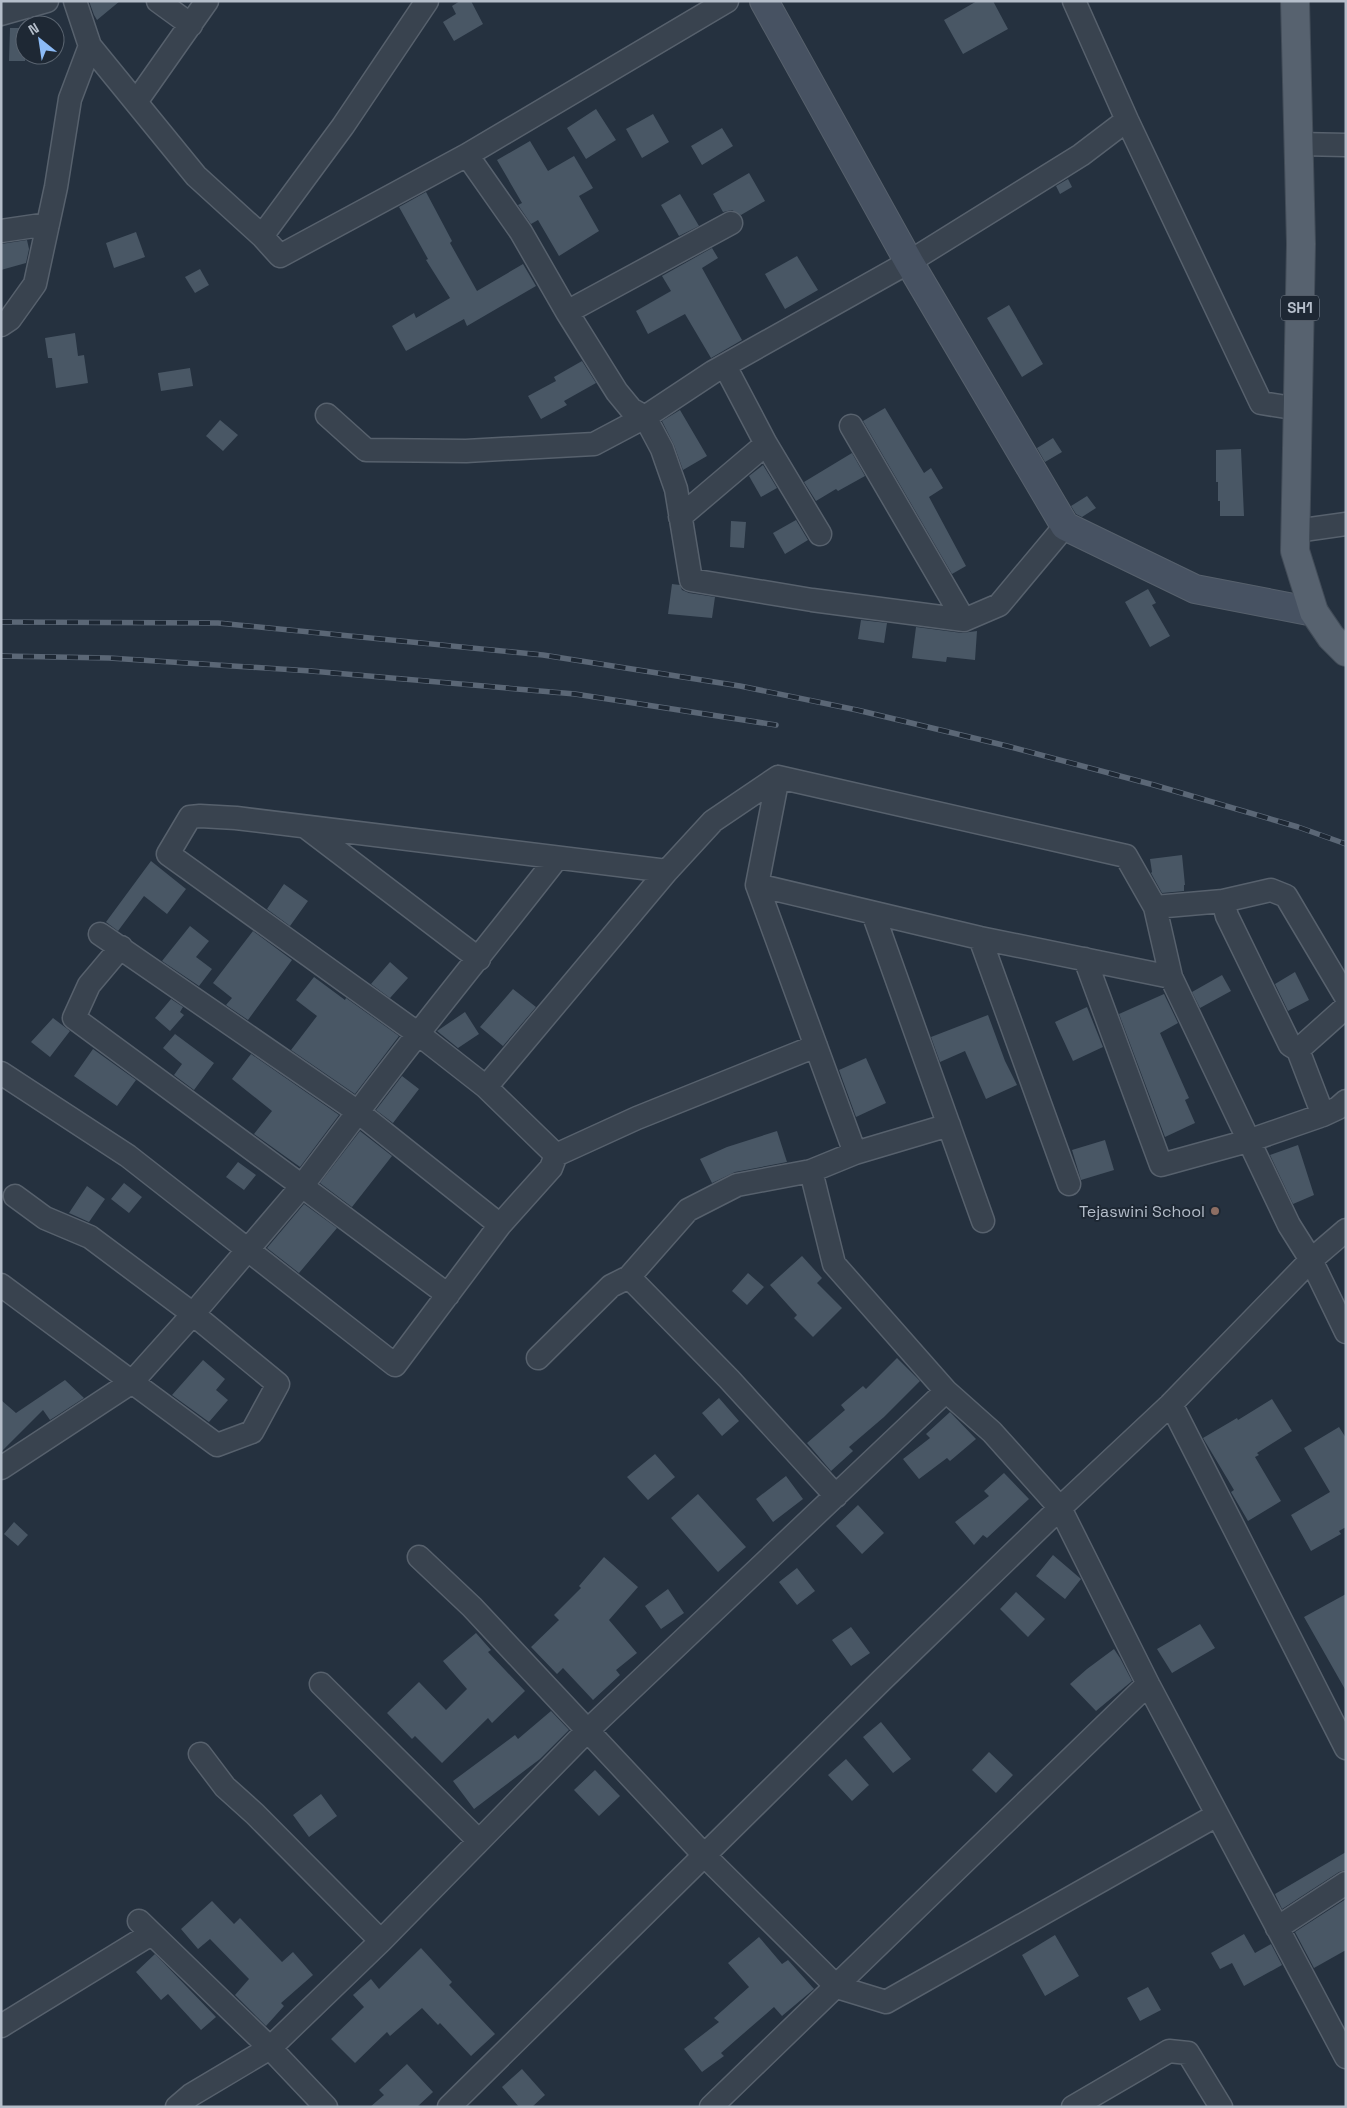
<svg xmlns="http://www.w3.org/2000/svg" width="1347" height="2108" viewBox="0 0 1347 2108" font-family="'Space Grotesk',sans-serif">
  <style>
    .building { fill: #495765 }
    .lines { fill: none; stroke-linecap: round; stroke-linejoin: round }
    .street-casing { stroke: #57616d; stroke-width: 25 }
    .secondary-casing { stroke: #57616d; stroke-width: 30 }
    .primary-casing { stroke: #424c58; stroke-width: 30 }
    .street { stroke: #39434f; stroke-width: 22 }
    .secondary { stroke: #475262; stroke-width: 28 }
    .primary { stroke: #57626f; stroke-width: 28 }
    .rail-casing { stroke: #5b6776; stroke-width: 5.5 }
    .rail { stroke: #1e2834; stroke-width: 4; stroke-dasharray: 11; stroke-linecap: butt }
    .education-dot { fill: #8d6e63; stroke: #1e2834; stroke-width: 2 }
    .labels { text-anchor: middle; stroke-width: 4; stroke-linejoin: round; paint-order: stroke }
    .shield { fill: #1e2834; stroke: #88919d; stroke-width: 1 }
    .shield-label { font-size: 15px; font-weight: bold; fill: #b5beca }
    .poi-label { font-size: 16px; fill: #b5beca; stroke: #1e2834; text-anchor: end }
  </style>
  <rect width="100%" height="100%" fill="#25313f"/>
  <path class="building" d="M 89,1 L 120,1 L 97,20 L 94,15 Z
    M 460,1 L 471,1 L 483,24 L 454,41 L 443,22 L 456,14 L 452,6 Z
    M 977,1 L 993,1 L 1008,29 L 963,54 L 944,20 Z
    M 10,28 L 25,28 L 25,61 L 9,61 Z
    M 596,109 L 616,140 L 586,159 L 567,128 Z
    M 653,114 L 669,142 L 642,158 L 626,129 Z
    M 722,128 L 733,146 L 702,165 L 691,146 Z
    M 530,141 L 548,171 L 574,156 L 593,188 L 579,196 L 599,231 L 559,256 L 538,220 L 531,224 L 518,205 L 522,203 L 497,160 Z
    M 749,173 L 765,201 L 741,215 L 732,210 L 723,212 L 713,194 Z
    M 1068,179 L 1072,187 L 1060,194 L 1056,186 Z
    M 426,192 L 452,241 L 450,243 L 477,291 L 523,264 L 536,286 L 467,326 L 464,319 L 406,351 L 392,326 L 414,313 L 416,318 L 450,298 L 426,260 L 428,259 L 399,207 Z
    M 680,194 L 699,226 L 679,236 L 661,205 Z
    M 136,232 L 145,257 L 114,268 L 106,243 Z
    M 27,240 L 29,249 L 26,263 L 1,270 L 1,244 Z
    M 712,248 L 718,258 L 702,268 L 742,340 L 711,358 L 685,314 L 648,334 L 636,311 L 671,291 L 662,276 Z
    M 797,256 L 818,290 L 785,309 L 765,274 Z
    M 200,269 L 209,285 L 195,293 L 185,277 Z
    M 1009,305 L 1043,364 L 1022,377 L 987,318 Z
    M 75,333 L 78,356 L 84,355 L 88,383 L 56,388 L 52,358 L 48,358 L 45,338 Z
    M 582,361 L 596,383 L 564,401 L 567,405 L 541,419 L 528,396 L 556,381 L 554,377 Z
    M 190,368 L 193,386 L 161,391 L 158,373 Z
    M 885,408 L 924,473 L 931,468 L 943,488 L 929,497 L 966,566 L 952,574 L 863,421 Z
    M 680,410 L 707,456 L 683,470 L 674,445 L 662,421 Z
    M 220,420 L 238,435 L 223,451 L 206,436 Z
    M 1053,438 L 1062,452 L 1045,462 L 1037,448 Z
    M 1241,449 L 1244,516 L 1220,516 L 1220,501 L 1218,501 L 1218,482 L 1216,482 L 1216,450 Z
    M 852,453 L 865,476 L 838,491 L 836,489 L 816,501 L 804,482 Z
    M 763,465 L 777,488 L 761,497 L 749,476 Z
    M 1087,496 L 1096,508 L 1082,517 L 1076,514 L 1071,506 Z
    M 796,520 L 808,540 L 785,554 L 773,533 Z
    M 731,521 L 746,522 L 744,548 L 730,547 Z
    M 672,584 L 680,585 L 682,590 L 689,593 L 715,597 L 712,618 L 668,614 Z
    M 1148,589 L 1156,603 L 1152,605 L 1170,636 L 1150,647 L 1125,602 Z
    M 861,620 L 887,623 L 884,643 L 858,639 Z
    M 916,627 L 962,633 L 977,631 L 975,660 L 947,657 L 946,662 L 912,658 Z
    M 1182,855 L 1185,885 L 1184,885 L 1184,891 L 1162,893 L 1151,873 L 1152,872 L 1150,859 Z
    M 151,861 L 186,889 L 167,914 L 144,896 L 118,931 L 106,922 Z
    M 284,884 L 308,901 L 290,926 L 267,909 Z
    M 190,926 L 209,941 L 196,957 L 212,969 L 199,986 L 162,961 Z
    M 253,931 L 292,960 L 248,1020 L 226,1005 L 232,998 L 213,983 Z
    M 390,962 L 408,978 L 390,998 L 371,984 Z
    M 1295,972 L 1309,1000 L 1288,1011 L 1275,984 Z
    M 1222,975 L 1231,991 L 1200,1008 L 1192,992 Z
    M 314,977 L 345,1000 L 346,998 L 399,1036 L 355,1094 L 291,1050 L 317,1016 L 296,1000 Z
    M 513,989 L 536,1007 L 503,1046 L 480,1027 Z
    M 1164,994 L 1178,1023 L 1160,1033 L 1189,1098 L 1185,1100 L 1195,1123 L 1165,1137 L 1119,1014 Z
    M 171,999 L 183,1007 L 180,1012 L 184,1015 L 170,1031 L 155,1018 Z
    M 1087,1007 L 1103,1047 L 1073,1061 L 1055,1022 Z
    M 465,1012 L 479,1034 L 458,1048 L 437,1031 Z
    M 988,1015 L 1005,1061 L 1017,1085 L 986,1099 L 965,1051 L 940,1062 L 931,1037 Z
    M 53,1018 L 70,1031 L 50,1057 L 31,1042 Z
    M 175,1034 L 214,1063 L 194,1090 L 174,1075 L 182,1064 L 163,1048 Z
    M 93,1049 L 136,1080 L 117,1106 L 74,1076 Z
    M 251,1054 L 339,1115 L 300,1167 L 254,1134 L 272,1111 L 232,1079 Z
    M 866,1058 L 886,1103 L 856,1117 L 839,1070 Z
    M 402,1076 L 419,1089 L 393,1123 L 376,1110 Z
    M 360,1131 L 392,1156 L 352,1207 L 320,1183 Z
    M 777,1131 L 787,1162 L 735,1172 L 712,1183 L 700,1159 L 727,1147 Z
    M 1105,1140 L 1114,1170 L 1081,1180 L 1072,1150 Z
    M 1298,1145 L 1314,1195 L 1293,1204 L 1270,1155 Z
    M 238,1162 L 256,1175 L 244,1190 L 226,1177 Z
    M 124,1183 L 142,1197 L 129,1213 L 111,1199 Z
    M 87,1186 L 105,1199 L 89,1222 L 69,1213 Z
    M 304,1204 L 337,1228 L 299,1273 L 267,1248 Z
    M 802,1256 L 822,1278 L 817,1283 L 842,1308 L 813,1337 L 794,1318 L 797,1315 L 770,1285 Z
    M 748,1273 L 764,1287 L 747,1305 L 732,1291 Z
    M 897,1358 L 920,1381 L 884,1417 L 849,1447 L 853,1451 L 831,1471 L 807,1443 L 845,1410 L 841,1405 L 863,1386 L 866,1389 Z
    M 203,1360 L 225,1379 L 216,1390 L 228,1400 L 209,1422 L 172,1395 Z
    M 65,1380 L 84,1398 L 50,1420 L 43,1410 L 1,1452 L 1,1400 L 16,1413 Z
    M 719,1398 L 739,1421 L 722,1436 L 702,1413 Z
    M 1272,1399 L 1292,1431 L 1257,1453 L 1259,1455 L 1255,1457 L 1281,1501 L 1248,1521 L 1231,1492 L 1234,1490 L 1203,1438 L 1237,1418 L 1238,1420 Z
    M 950,1412 L 976,1439 L 950,1461 L 947,1458 L 919,1479 L 903,1459 L 930,1438 L 926,1434 Z
    M 1339,1427 L 1346,1438 L 1346,1527 L 1339,1531 L 1341,1534 L 1311,1551 L 1291,1515 L 1330,1492 L 1304,1448 Z
    M 655,1454 L 675,1477 L 648,1500 L 627,1477 Z
    M 1004,1473 L 1029,1499 L 987,1538 L 983,1535 L 974,1545 L 955,1522 L 989,1496 L 984,1491 Z
    M 786,1476 L 803,1499 L 773,1522 L 756,1499 Z
    M 698,1494 L 746,1547 L 718,1572 L 671,1518 Z
    M 858,1505 L 884,1533 L 862,1554 L 836,1526 Z
    M 14,1522 L 28,1535 L 18,1546 L 4,1534 Z
    M 1053,1555 L 1081,1579 L 1065,1599 L 1036,1576 Z
    M 604,1557 L 638,1587 L 609,1620 L 637,1653 L 616,1670 L 620,1675 L 593,1700 L 563,1668 L 557,1674 L 531,1647 L 559,1620 L 554,1615 L 581,1588 L 579,1586 Z
    M 797,1568 L 815,1591 L 797,1605 L 779,1582 Z
    M 668,1589 L 684,1613 L 661,1629 L 645,1606 Z
    M 1016,1592 L 1045,1619 L 1028,1637 L 1000,1609 Z
    M 1346,1594 L 1346,1691 L 1304,1617 Z
    M 1200,1624 L 1215,1648 L 1172,1673 L 1157,1649 Z
    M 851,1627 L 870,1653 L 851,1666 L 832,1640 Z
    M 476,1633 L 491,1650 L 488,1652 L 525,1691 L 492,1723 L 488,1718 L 442,1763 L 415,1736 L 412,1739 L 387,1713 L 419,1682 L 446,1710 L 467,1689 L 443,1661 Z
    M 1114,1649 L 1120,1658 L 1132,1681 L 1096,1711 L 1070,1684 L 1087,1669 Z
    M 551,1711 L 569,1730 L 540,1759 L 474,1809 L 453,1781 L 515,1735 L 518,1739 Z
    M 881,1722 L 911,1759 L 893,1773 L 863,1737 Z
    M 989,1752 L 1013,1775 L 996,1793 L 972,1770 Z
    M 846,1759 L 869,1785 L 852,1801 L 828,1775 Z
    M 595,1770 L 620,1796 L 599,1816 L 574,1790 Z
    M 321,1794 L 337,1816 L 309,1837 L 293,1815 Z
    M 1346,1852 L 1346,1870 L 1339,1872 L 1282,1909 L 1275,1894 Z
    M 1346,1899 L 1346,1950 L 1314,1968 L 1295,1932 Z
    M 212,1901 L 234,1924 L 240,1918 L 282,1962 L 293,1952 L 313,1975 L 281,2003 L 284,2006 L 266,2026 L 235,1995 L 249,1979 L 210,1939 L 198,1949 L 181,1929 Z
    M 1244,1934 L 1255,1953 L 1271,1944 L 1282,1965 L 1244,1986 L 1232,1963 L 1220,1969 L 1211,1953 Z
    M 1055,1935 L 1079,1976 L 1045,1996 L 1022,1955 Z
    M 759,1937 L 782,1964 L 788,1960 L 814,1989 L 782,2016 L 774,2007 L 721,2053 L 724,2056 L 702,2072 L 684,2049 L 719,2022 L 714,2018 L 749,1987 L 728,1963 Z
    M 421,1948 L 452,1982 L 449,1985 L 495,2034 L 471,2056 L 440,2023 L 438,2025 L 422,2008 L 390,2036 L 387,2032 L 355,2063 L 331,2039 L 364,2007 L 353,1995 L 371,1979 L 379,1989 Z
    M 155,1954 L 216,2017 L 201,2030 L 168,1994 L 161,2000 L 136,1972 Z
    M 1148,1987 L 1161,2010 L 1140,2021 L 1127,1998 Z
    M 407,2064 L 433,2092 L 417,2107 L 370,2107 L 384,2095 L 379,2090 Z
    M 522,2069 L 545,2095 L 532,2107 L 519,2107 L 502,2087 Z"/>
  <g class="lines">
    <defs>
      <path id="street" d="M 75,1 L 90,46 L 196,176 L 262,236 L 280,256 L 467,155 L 727,1
        M 158,1 L 191,25
        M 1074,1 L 1127,120 L 1261,403 L 1299,409
        M 1,14 L 47,1
        M 136,102 L 207,1
        M 1299,144 L 1346,145
        M 467,155 L 521,232 L 567,312 L 617,392 L 631,409 L 645,417 L 662,449 L 676,489 L 691,580 L 812,600 L 964,620 L 999,605 L 1065,526
        M 1,231 L 48,224
        M 262,236 L 343,126 L 427,1
        M 567,312 L 731,223
        M 1,325 L 10,319 L 35,284 L 56,187 L 70,99 L 90,46
        M 725,366 L 766,444 L 820,534
        M 327,415 L 366,450 L 466,451 L 594,444 L 645,417 L 713,372 L 909,262 L 1081,155 L 1127,120
        M 851,426 L 964,620
        M 680,517 L 766,444
        M 1296,531 L 1346,524
        M 778,777 L 757,885 L 855,1153
        M 307,828 L 479,959
        M 757,885 L 980,938 L 1171,977
        M 1155,907 L 1171,977 L 1289,1225 L 1311,1260 L 1346,1332
        M 873,913 L 983,1221
        M 100,934 L 358,1112 C 422,1026 491,943 557,858
        M 980,938 L 1069,1184
        M 1085,959 L 1161,1165 L 1248,1141 L 1323,1115 L 1298,1050 L 1290,1045 L 1227,916 L 1223,901
        M 1298,1050 L 1346,1007
        M 1,1073 L 128,1156 L 395,1365 L 500,1225 L 551,1168 L 556,1155 L 486,1087 L 417,1033 L 168,854 L 190,817 L 200,816 L 236,818 L 667,871 L 713,821 L 778,777 L 1126,856 L 1155,907 L 1223,901 L 1271,890 L 1286,896 L 1346,997
        M 486,1087 L 667,871
        M 1323,1115 L 1338,1108 L 1346,1101
        M 556,1155 L 637,1118 L 816,1046
        M 811,1171 L 834,1264 L 946,1391 L 992,1432 L 1060,1508 L 1148,1684 L 1346,2057
        M 629,1277 L 729,1379 L 836,1496
        M 1,1285 L 217,1445 L 252,1432 L 278,1384 L 193,1314 L 90,1237 L 45,1218 L 15,1196
        M 448,1295 L 302,1186 L 358,1112 L 500,1225
        M 538,1358 L 611,1286 L 629,1277 L 688,1210 L 737,1185 L 811,1171 L 855,1153 L 949,1125
        M 1171,1404 L 1346,1748
        M 1,1468 L 132,1382 L 193,1314 L 302,1186 L 74,1018 L 89,985 L 121,947
        M 419,1557 L 472,1607 L 704,1855 L 837,1987 L 886,2002 L 1217,1815
        M 321,1684 L 479,1841
        M 200,1754 L 225,1787 L 255,1814 L 381,1941
        M 139,1921 L 270,2048 L 381,1941 L 587,1731 L 946,1391
        M 1277,1928 L 1346,1883
        M 1,2026 L 151,1934
        M 177,2107 L 191,2095 L 270,2048 L 326,2107
        M 449,2107 L 881,1681 L 1060,1508 L 1171,1404 L 1311,1260 L 1346,1230
        M 711,2107 L 1148,1684
        M 1073,2107 L 1169,2051 L 1188,2053 L 1221,2107"/>
      <path id="secondary" d="M 764,1 L 909,262 L 1065,526 L 1195,589 L 1314,612"/>
      <path id="primary" d="M 1295,1 L 1301,244 L 1295,551 L 1314,612 L 1331,637 L 1346,652"/>
    </defs>
    <use href="#street" class="street-casing"/>
    <use href="#secondary" class="secondary-casing"/>
    <use href="#primary" class="primary-casing"/>
    <use href="#street" class="street"/>
    <use href="#secondary" class="secondary"/>
    <use href="#primary" class="primary"/>
    <defs>
      <path id="rail" d="M 1,622 L 218,623 L 543,655 L 740,686 L 857,710 L 1007,746 L 1154,785 L 1298,827 L 1346,844
        M 1,656 L 109,658 L 311,671 L 575,694 L 776,725"/>
    </defs>
    <use href="#rail" class="rail-casing"/>
    <use href="#rail" class="rail"/>
  </g>
  <circle class="education-dot" cx="1215" cy="1211" r="5"/>
  <g class="labels">
    <rect class="shield" x="1281" y="295.5" width="38" height="25" rx="4"/>
    <g class="shield-label">
      <text x="1300" y="313">SH1</text>
    </g>
    <g class="poi-label">
      <text x="1205" y="1217">Tejaswini School</text>
    </g>
  </g>
  <rect width="1347" height="2108" fill="none" stroke="#b5beca" stroke-width="5"/>
  <g transform="translate(40 40) rotate(330)"><circle r="24" fill="#1e2834" stroke="#5a6470"/>
  <path d="M0-4L9 19L0 12L-9 19Z" fill="#8cbbf7"/>
  <text y="-8" font-size="14" font-weight="bold" text-anchor="middle" fill="#b5beca">N</text>
  </g>
</svg>
